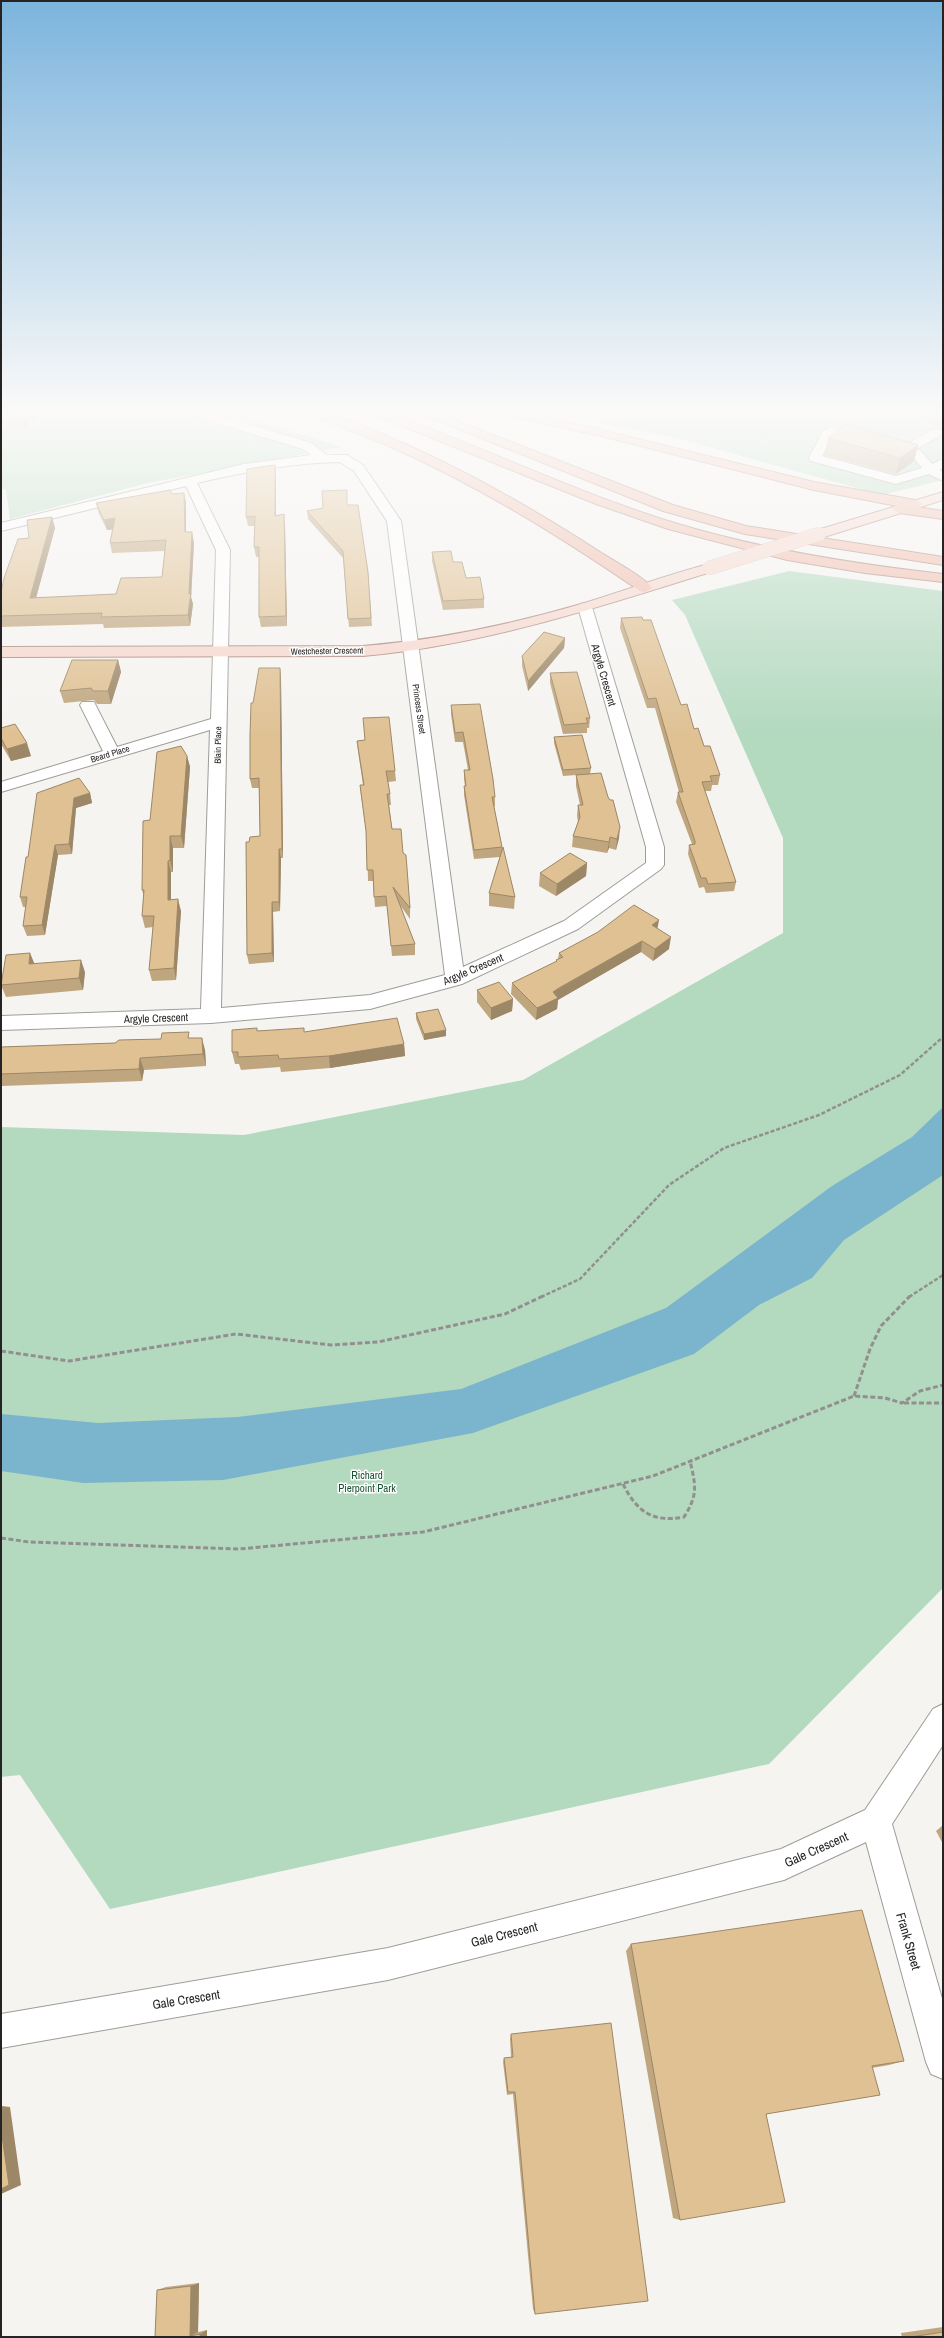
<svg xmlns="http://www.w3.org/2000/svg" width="944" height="2338" viewBox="0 0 944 2338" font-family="'Archivo Narrow',sans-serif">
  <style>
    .green { fill: #b3d9bf }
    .water { fill: #7bb4cd }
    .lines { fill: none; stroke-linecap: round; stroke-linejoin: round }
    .minor-casing { stroke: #9e9c99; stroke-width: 2 }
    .major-casing { stroke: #a9877b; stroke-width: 2 }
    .highway-casing { stroke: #a9877b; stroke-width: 2 }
    .path-far2 { stroke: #92908e; stroke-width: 1.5; stroke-dasharray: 2.5 1; stroke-linecap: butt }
    .path-far1 { stroke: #92908e; stroke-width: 2.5; stroke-dasharray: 4 2; stroke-linecap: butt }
    .path { stroke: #92908e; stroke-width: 3; stroke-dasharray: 5 2.5; stroke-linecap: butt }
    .minor { fill: #fff; fill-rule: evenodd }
    .major { fill: #f6d7cd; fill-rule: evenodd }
    .highway { fill: #f0bcab; fill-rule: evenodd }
    .major-bridge-casing { stroke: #a9877b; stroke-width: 14; stroke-linecap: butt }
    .major-bridge { stroke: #f6d7cd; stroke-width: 14 }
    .wall { fill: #c0a67e }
    .shaded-wall { fill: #9c8767 }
    .building { fill: #dfc193; stroke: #9c8767 }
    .labels { text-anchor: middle; stroke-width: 3; stroke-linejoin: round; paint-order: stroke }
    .far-street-label { font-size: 9px; fill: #252423; stroke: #fff }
    .street-label { font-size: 11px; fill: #252423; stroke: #fff }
    .park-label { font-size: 11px; fill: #185131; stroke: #fff }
    .near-street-label { font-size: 13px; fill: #252423; stroke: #fff }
  </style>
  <rect width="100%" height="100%" fill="#f6f4f1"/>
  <path class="green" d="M 1,409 L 221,409 L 342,447 L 148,483 L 10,519 L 6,490 L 1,489 Z
    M 524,409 L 943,409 L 943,480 L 882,495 L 673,437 Z
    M 789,571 L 943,591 L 943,1588 L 769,1764 L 110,1909 L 20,1775 L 1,1777 L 1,1127 L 244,1135 L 523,1080 L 783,933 L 783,838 L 685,615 L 672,600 Z"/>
  <path class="water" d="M 943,1107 L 943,1175 L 844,1240 L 812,1278 L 759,1305 L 694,1354 L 473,1433 L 223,1480 L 83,1483 L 1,1471 L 1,1414 L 98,1423 L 237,1417 L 461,1389 L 666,1308 L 832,1186 L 912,1137 Z"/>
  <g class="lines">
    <defs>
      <path id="minor" d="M 179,409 L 198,409 L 311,443 L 327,455 L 347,455 L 363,465 L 401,521 L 463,967 L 564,921 L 646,863 L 646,847 L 578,607 L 580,604 L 585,603 L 592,607 L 664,847 L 664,865 L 661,869 L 578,929 L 462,984 L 370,1009 L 211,1023 L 1,1030 L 1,1016 L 201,1009 L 210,730 L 1,792 L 1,782 L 103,751 L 80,705 L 82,702 L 94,702 L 117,747 L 211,719 L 216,550 L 186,486 L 1,531 L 1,523 L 244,464 L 311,455 L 303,449 L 181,412 ZM 340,462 L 354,471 L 387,521 L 445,975 L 370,995 L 221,1008 L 230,550 L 197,483 C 245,472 291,463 340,462 Z
        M 829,427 L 904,446 L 932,430 L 940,430 L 942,433 L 940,436 L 916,449 L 920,450 L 932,464 L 943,459 L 943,468 L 939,470 L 943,472 L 943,481 L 929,474 L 896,484 L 811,461 L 809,458 L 823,431 ZM 833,436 L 912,456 L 922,468 L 896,476 L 822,456 Z
        M 943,1704 L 943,1745 L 892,1824 L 943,2002 L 943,2079 L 931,2074 L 926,2062 L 866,1842 L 784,1880 L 388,1980 L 1,2048 L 1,2014 L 388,1948 L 781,1849 L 865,1810 L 933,1709 Z"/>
      <path id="major" d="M 943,492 L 943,500 L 824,537 L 814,537 L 812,534 L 814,531 Z
        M 709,564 L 714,565 L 716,568 L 714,571 C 599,607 484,645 363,656 L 1,657 L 1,647 L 363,646 C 437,640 509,625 581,604 C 624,591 666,575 709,564 Z"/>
      <path id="highway" d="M 299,409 C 326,409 352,421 377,432 C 455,464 529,506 600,552 C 612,560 645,577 652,588 L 645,592 L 640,591 C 561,537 479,486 391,447 C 379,441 302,413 299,409 Z
        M 360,409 L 378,409 L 404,419 C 496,453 585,496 678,524 C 765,550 853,564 943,574 L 943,582 L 865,573 L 787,560 L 668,529 L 596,504 Z
        M 409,409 L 426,409 L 673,505 L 746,526 L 943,557 L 943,565 L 745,534 L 663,511 Z
        M 490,409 L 523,411 L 814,482 L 915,500 L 922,504 L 917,507 L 943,511 L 943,519 L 899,513 L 892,509 L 897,506 L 814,490 L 605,437 L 492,412 Z"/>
    </defs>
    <use href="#minor" class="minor-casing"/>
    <use href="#major" class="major-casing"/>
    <use href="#highway" class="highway-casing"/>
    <path class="path-far2" d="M 731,409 L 736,415"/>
    <path class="path-far1" d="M 541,1297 L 580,1279 L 669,1185 L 724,1148 L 819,1115 L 900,1075 L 943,1037
      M 909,1297 L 943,1275"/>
    <path class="path" d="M 1,1351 L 69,1361 L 236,1334 L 331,1345 L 378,1342 L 505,1314 L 543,1296
      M 854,1396 L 870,1349 L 881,1326 L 910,1296
      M 904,1403 L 943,1403
      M 623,1484 C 637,1512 653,1523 684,1517 C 698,1495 696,1486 690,1461
      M 1,1538 L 29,1542 L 239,1549 L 423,1532 L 653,1476 L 854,1396 L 885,1398 L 902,1403 L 920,1391 L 943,1385"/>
    <use href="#minor" class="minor"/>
    <use href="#major" class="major"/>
    <use href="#highway" class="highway"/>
    <defs>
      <path id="major-bridge" d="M 709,568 L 819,534"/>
    </defs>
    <use href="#major-bridge" class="major-bridge-casing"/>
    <use href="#major-bridge" class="major-bridge"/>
  </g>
  <path class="wall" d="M 1,409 L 46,409 L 24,427 L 1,423 Z
    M 922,409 L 943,409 L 943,430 L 920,418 Z
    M 828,438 L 918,445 L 914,461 L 896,474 L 824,455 Z
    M 275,465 L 276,475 L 276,515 L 285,524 L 287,626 L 261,627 L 259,617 L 259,557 L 256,557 L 254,547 L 255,526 L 248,526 L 246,517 Z
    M 184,493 L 186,503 L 186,532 L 194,543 L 191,597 L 193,604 L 190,626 L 104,628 L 103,624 L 1,627 L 1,593 L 29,538 L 52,517 L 55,528 L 36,598 L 116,594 L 162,577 L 165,551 L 112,553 L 110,543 L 112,529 L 107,530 L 99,514 L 96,503 L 172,494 Z
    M 347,505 L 368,572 L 372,626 L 349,627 L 343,558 L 308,519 L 307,511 Z
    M 432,552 L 453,562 L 484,599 L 484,608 L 443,610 L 432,561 Z
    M 621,618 L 643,620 L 681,705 L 720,775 L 718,785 L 712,785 L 711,791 L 705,791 L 736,882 L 734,891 L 706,893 L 704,887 L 699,888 L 688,854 L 689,845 L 692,844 L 676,802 L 678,792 L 679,792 L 655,708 L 647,708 L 620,628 Z
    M 565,638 L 564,648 L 528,691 L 522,666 L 522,656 Z
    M 118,660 L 121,672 L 111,704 L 97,704 L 94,700 L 64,703 L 60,691 Z
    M 280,668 L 281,677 L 283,858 L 281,858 L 280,911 L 273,912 L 274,962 L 249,964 L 247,955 L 249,842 L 260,836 L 259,788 L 252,788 L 250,779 L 253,703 Z
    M 550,673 L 590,718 L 589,728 L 587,728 L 587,733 L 563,734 L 550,683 Z
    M 451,705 L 495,797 L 495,806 L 494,806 L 502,847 L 502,850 L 515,897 L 514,909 L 489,906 L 489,893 L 500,857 L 474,859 L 464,795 L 464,786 L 465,786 L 464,779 L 464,770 L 468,770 L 463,742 L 455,742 L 451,714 Z
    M 1,728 L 31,756 L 11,761 L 1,744 Z
    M 554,737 L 591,768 L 590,774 L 608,797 L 619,838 L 616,850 L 609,848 L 607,853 L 572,847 L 573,836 L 578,822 L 577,816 L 578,805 L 580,805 L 576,786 L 576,775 L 563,776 L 554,743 Z
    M 357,741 L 395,771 L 396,781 L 388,782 L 390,794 L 391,805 L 389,805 L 392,829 L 410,908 L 410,919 L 400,905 L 415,944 L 415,955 L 392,956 L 387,906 L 375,907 L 373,881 L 368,881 L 367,837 L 361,795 L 360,785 L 363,785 L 358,751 Z
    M 187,756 L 190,767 L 184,848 L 173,848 L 173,872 L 171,872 L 171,900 L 181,911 L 176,980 L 152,981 L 149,970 L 153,927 L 145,928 L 142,916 L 144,897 L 142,890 L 150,820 Z
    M 90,793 L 92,803 L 76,808 L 72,854 L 58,855 L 45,935 L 27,936 L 23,926 L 26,907 L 23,907 L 20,897 L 28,857 Z
    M 587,863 L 586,876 L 556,896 L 539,886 L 540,873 Z
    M 657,929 L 669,949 L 653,961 L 641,952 L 559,999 L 558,1000 L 557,1009 L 536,1020 L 511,994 L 512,983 L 556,962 L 556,960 L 558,959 L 559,953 Z
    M 85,972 L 83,990 L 6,997 L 1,985 L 1,984 Z
    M 477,990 L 513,999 L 512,1011 L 491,1020 L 477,1002 Z
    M 416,1013 L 446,1036 L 424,1040 L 416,1019 Z
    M 258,1031 L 304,1032 L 404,1044 L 405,1056 L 330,1068 L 281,1072 L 280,1067 L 241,1070 L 239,1064 L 235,1064 L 232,1052 Z
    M 190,1038 L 205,1050 L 206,1066 L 144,1070 L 142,1081 L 1,1086 L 1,1047 L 115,1043 Z
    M 943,1825 L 943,1844 L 936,1831 Z
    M 631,1944 L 904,2061 L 889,2065 L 872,2068 L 880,2095 L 766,2114 L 680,2220 L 673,2218 L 626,1951 Z
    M 511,2034 L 535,2314 L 533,2309 L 513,2094 L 507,2095 L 503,2062 L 504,2058 L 511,2057 L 510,2039 Z
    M 199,2283 L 198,2332 L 207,2330 L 207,2337 L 155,2337 L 157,2290 L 166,2287 Z
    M 943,2327 L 943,2337 L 902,2337 L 901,2333 Z"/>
  <path class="shaded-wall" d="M 20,409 L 46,409 L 24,427 Z
    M 918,445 L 914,461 L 896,474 L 900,458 Z
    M 275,465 L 276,475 L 276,525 L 275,516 Z
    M 184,493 L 186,503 L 186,543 L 185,532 Z
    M 284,514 L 285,524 L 287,626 L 286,616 Z
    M 52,517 L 55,528 L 33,609 L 30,598 Z
    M 115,518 L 117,529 L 107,530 L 104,520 Z
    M 192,532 L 194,543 L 191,597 L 193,604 L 190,626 L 188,615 Z
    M 565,638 L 564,648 L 528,691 L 528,681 Z
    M 118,660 L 121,672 L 111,704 L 108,691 Z
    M 280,668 L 281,677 L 283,858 L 282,849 Z
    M 27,743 L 31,756 L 11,761 L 7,749 Z
    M 187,756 L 190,767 L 184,848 L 181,836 Z
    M 90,793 L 92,803 L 76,808 L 72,854 L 69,844 L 74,798 Z
    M 620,827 L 619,838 L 616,850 L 617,839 Z
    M 170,836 L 173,848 L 173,872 L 170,860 Z
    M 610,837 L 609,848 L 607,853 L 609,842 Z
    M 55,845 L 58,855 L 45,935 L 42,925 Z
    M 279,849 L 281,858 L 280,911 L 279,902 Z
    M 168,861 L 171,872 L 171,912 L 168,900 Z
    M 587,863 L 586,876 L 556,896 L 557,884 Z
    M 178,899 L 181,911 L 176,980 L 174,968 Z
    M 272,902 L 273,912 L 274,962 L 272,953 Z
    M 659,920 L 657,931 L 652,925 Z
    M 671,937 L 669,949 L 653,961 L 655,949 Z
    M 642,941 L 641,952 L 558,1000 L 557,1009 L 536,1020 L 537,1008 L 553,992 Z
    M 30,953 L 35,965 L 29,964 Z
    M 81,960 L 85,972 L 83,990 L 79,978 Z
    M 513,999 L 512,1011 L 491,1020 L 491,1008 Z
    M 446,1030 L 446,1036 L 424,1040 L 424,1034 Z
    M 202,1038 L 205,1050 L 206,1066 L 203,1054 Z
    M 404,1044 L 405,1056 L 330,1068 L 329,1056 Z
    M 140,1058 L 144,1070 L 142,1081 L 139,1069 Z
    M 1,2106 L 10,2107 L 21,2185 L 1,2194 Z
    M 199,2283 L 198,2332 L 190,2336 L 191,2286 Z
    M 207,2330 L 207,2337 L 200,2337 L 200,2334 Z"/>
  <path class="building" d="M 845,424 L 918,445 L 900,458 L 828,438 Z
    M 275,465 L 275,516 L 284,514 L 286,616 L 259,617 L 259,547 L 254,547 L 255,516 L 246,517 L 247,469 Z
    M 170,490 L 172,494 L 184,493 L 185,532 L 192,532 L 189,594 L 191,593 L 188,615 L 101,617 L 102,613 L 1,616 L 1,593 L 4,578 L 18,539 L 29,538 L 27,520 L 52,517 L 30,598 L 116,594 L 121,578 L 162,577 L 166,540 L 110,543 L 115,518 L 104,520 L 96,503 Z
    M 347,490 L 347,505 L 358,505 L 368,572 L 371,618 L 348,619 L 343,551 L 307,511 L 323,508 L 322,491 Z
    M 451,551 L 453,562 L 462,562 L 466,578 L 480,577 L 484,599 L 443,601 L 432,552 Z
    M 642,617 L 643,620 L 651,620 L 681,705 L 687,704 L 694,729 L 698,728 L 704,746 L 710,746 L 720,775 L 710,776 L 712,781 L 702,782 L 736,882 L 708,884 L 706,878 L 701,878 L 689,845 L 695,844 L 695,841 L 678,792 L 683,792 L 656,698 L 648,699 L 621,618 Z
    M 544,632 L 565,638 L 528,681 L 522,656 Z
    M 72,660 L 118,660 L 108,691 L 93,691 L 91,688 L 60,691 Z
    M 259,668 L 280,668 L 282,849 L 279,849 L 279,902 L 272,902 L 272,953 L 247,955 L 246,842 L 249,842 L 250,837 L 260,836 L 259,778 L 250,779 L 250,735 L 251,703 L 253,703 Z
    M 577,672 L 590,718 L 586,718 L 588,723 L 564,725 L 550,673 Z
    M 480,704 L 493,779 L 495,797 L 492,797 L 502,847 L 474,850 L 464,786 L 466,786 L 464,770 L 470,770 L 463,732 L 455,733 L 451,705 Z
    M 389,717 L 395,771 L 386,771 L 390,794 L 387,794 L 392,829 L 401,829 L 403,853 L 406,855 L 410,908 L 393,887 L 415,944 L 391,946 L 386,896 L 374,897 L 373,870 L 367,870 L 366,831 L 360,785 L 364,785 L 357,741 L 365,740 L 363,718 Z
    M 15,724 L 27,743 L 7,749 L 1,738 L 1,728 Z
    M 582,735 L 591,768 L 563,770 L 554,737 Z
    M 181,746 L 187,756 L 181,836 L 170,836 L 170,860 L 168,861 L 168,900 L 178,899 L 174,968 L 149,970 L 154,916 L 142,916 L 144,890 L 142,890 L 143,821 L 150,820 L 157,752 Z
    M 601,773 L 608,797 L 610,800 L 613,800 L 620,827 L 617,839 L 610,837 L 609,842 L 573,836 L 580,817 L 578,805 L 583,805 L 576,775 Z
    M 79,778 L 90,793 L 74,798 L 69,844 L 55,845 L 42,925 L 23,926 L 27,897 L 20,897 L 26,857 L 28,857 L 37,793 Z
    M 503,847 L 515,897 L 489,893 Z
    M 570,853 L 587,863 L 557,884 L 540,873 Z
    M 634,905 L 659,920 L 652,925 L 671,937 L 655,949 L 642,941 L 559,988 L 553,992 L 558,998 L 537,1008 L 512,983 L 557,961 L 556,960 L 563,957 L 559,953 L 598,932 Z
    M 30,953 L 29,964 L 81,960 L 79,978 L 1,985 L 6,955 Z
    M 499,982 L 513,999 L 491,1008 L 477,990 Z
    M 438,1009 L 446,1030 L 424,1034 L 416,1013 Z
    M 397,1018 L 404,1044 L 329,1056 L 279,1059 L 278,1055 L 238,1057 L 238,1052 L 232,1052 L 232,1030 L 257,1028 L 257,1031 L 304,1028 L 304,1032 Z
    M 189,1032 L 188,1038 L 202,1038 L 203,1054 L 140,1058 L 139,1069 L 1,1074 L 1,1047 L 115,1043 L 119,1040 L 161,1039 L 162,1033 Z
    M 862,1910 L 904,2061 L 872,2066 L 880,2095 L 766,2114 L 785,2202 L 680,2220 L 631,1944 Z
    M 611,2023 L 648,2301 L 535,2314 L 515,2092 L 508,2092 L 504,2058 L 513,2057 L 511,2034 Z
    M 1,2129 L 9,2185 L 1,2189 Z
    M 191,2286 L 190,2336 L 200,2334 L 200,2337 L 155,2337 L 157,2290 Z
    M 943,2332 L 943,2337 L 911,2337 Z"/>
  <linearGradient id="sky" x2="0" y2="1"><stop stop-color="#7cb4dd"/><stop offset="0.56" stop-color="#fbfaf9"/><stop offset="1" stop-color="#fbfaf9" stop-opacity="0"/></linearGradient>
  <rect width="944" height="736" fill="url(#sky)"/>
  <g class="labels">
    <g class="far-street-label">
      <text transform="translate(327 651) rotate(-1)" y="3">Westchester Crescent</text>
      <text transform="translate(419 709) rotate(82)" y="3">Princess Street</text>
      <text transform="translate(218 745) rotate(-89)" y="3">Blain Place</text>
      <text transform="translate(110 754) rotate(-17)" y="3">Beard Place</text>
    </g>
    <g class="street-label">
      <text transform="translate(604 675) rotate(74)" y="4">Argyle Crescent</text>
      <text transform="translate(473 969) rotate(-23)" y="4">Argyle Crescent</text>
      <text transform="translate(156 1018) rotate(-2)" y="4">Argyle Crescent</text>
    </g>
    <g class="park-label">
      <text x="367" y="1479">Richard<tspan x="367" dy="13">Pierpoint Park</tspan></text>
    </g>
    <g class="near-street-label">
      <text transform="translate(816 1849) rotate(-24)" y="5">Gale Crescent</text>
      <text transform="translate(504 1934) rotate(-14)" y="5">Gale Crescent</text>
      <text transform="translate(909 1941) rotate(74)" y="5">Frank Street</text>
      <text transform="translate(186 1999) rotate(-9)" y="5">Gale Crescent</text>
    </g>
  </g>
  <rect width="944" height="2338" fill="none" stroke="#252423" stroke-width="4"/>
</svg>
